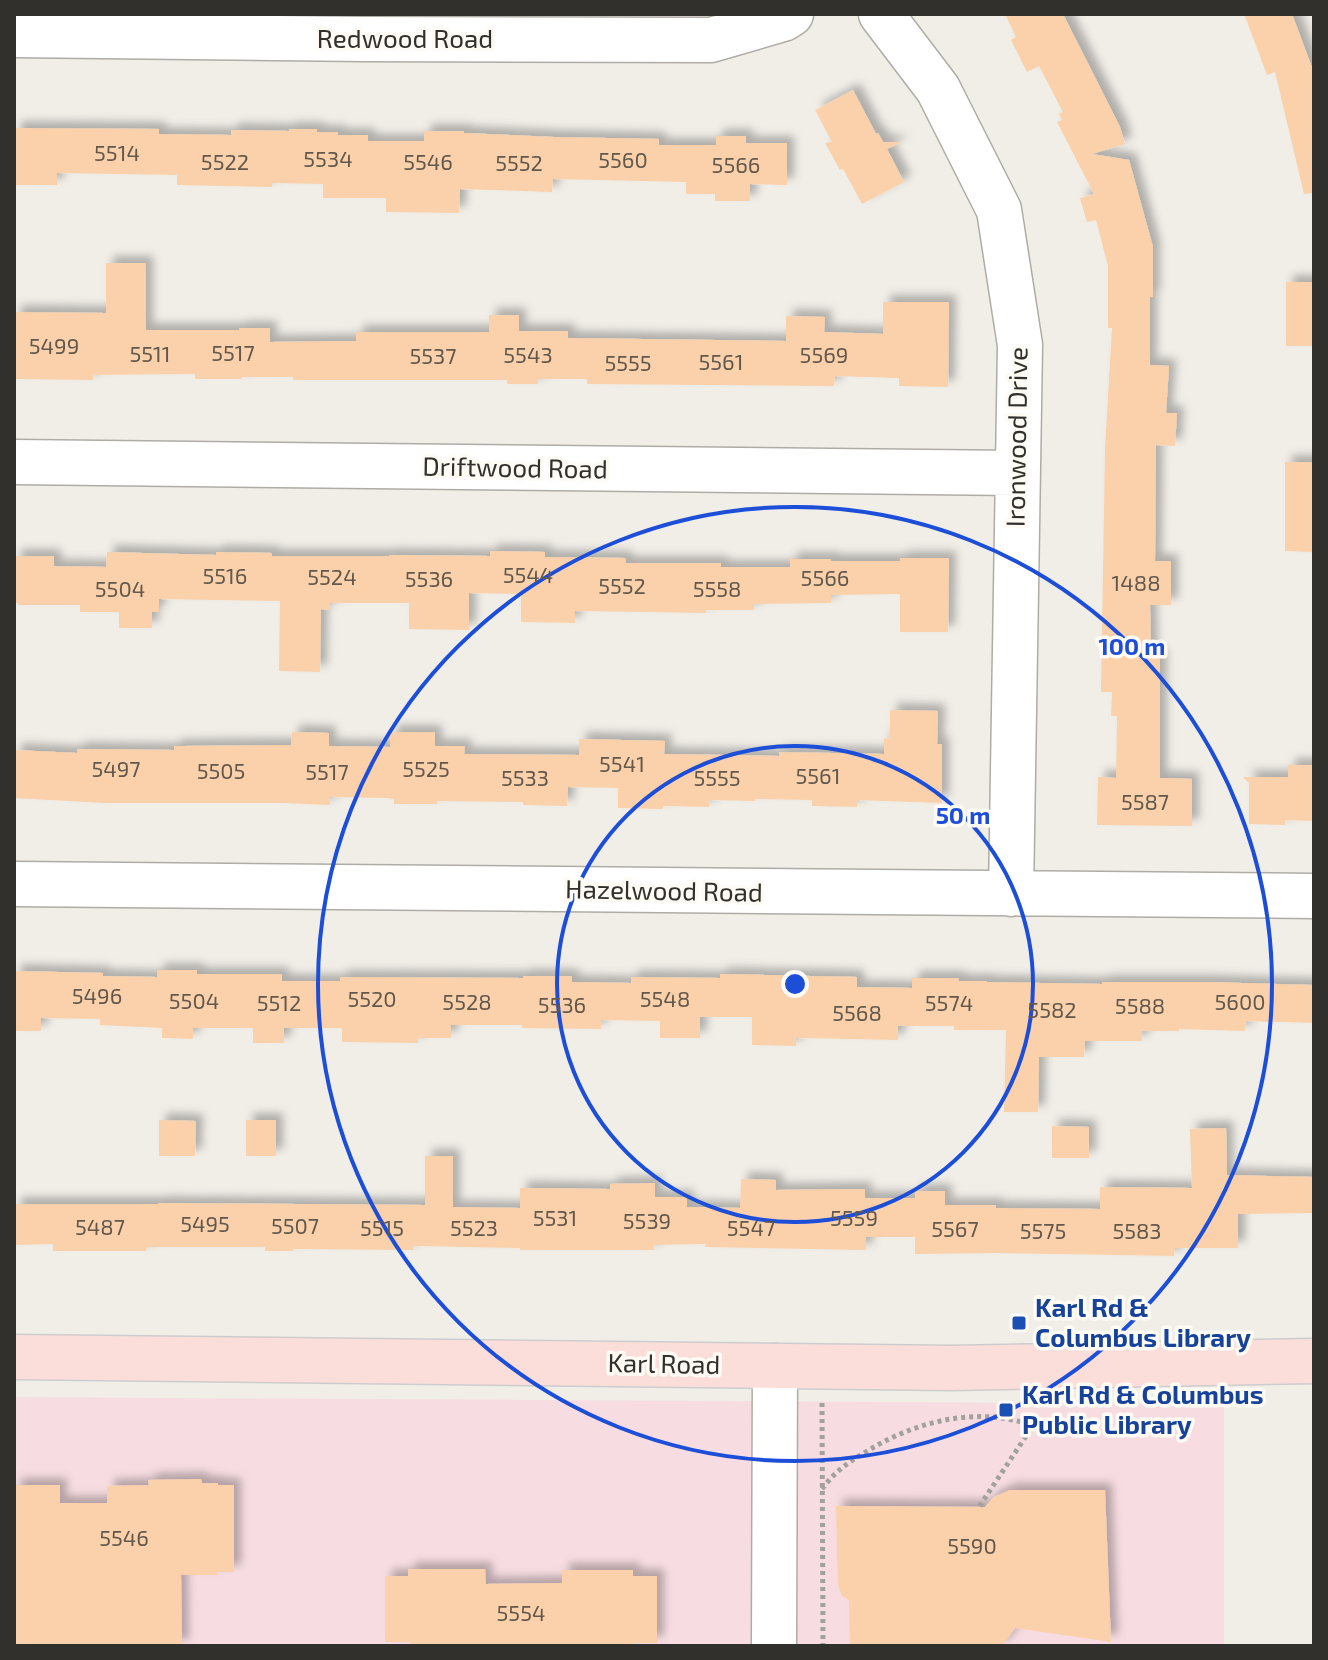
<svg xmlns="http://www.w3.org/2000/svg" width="1328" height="1660" viewBox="0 0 1328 1660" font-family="'Exo 2',sans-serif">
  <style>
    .commercial { fill: #f7dde2 }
    .building { fill: #fad1aa; filter: url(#shadow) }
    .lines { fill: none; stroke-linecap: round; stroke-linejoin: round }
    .minor-casing { stroke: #afaca6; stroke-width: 47 }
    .major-casing { stroke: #cecdcd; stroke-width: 47 }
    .path { stroke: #a3a19c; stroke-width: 5; stroke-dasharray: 4 4; stroke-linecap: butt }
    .minor { stroke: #fff; stroke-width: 44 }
    .major { stroke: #fbdeda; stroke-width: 44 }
    .ring { fill: none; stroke: #1d4ed8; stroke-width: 4 }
    .transit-dot { fill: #1a4fb4; stroke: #fefbf5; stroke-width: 3 }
    .labels { text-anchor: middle; stroke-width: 7; stroke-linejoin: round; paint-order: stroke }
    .number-label { font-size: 22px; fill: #63584c }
    .street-label { font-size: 26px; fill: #31302d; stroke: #fefbf5 }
    .transit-label { font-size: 26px; font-weight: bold; fill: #164399; stroke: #fefbf5; text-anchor: start }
    .centre { fill: #1d4ed8; stroke: #fefbf5; stroke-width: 4 }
    .ring-label { font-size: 24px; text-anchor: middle; font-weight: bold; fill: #1d4ed8; stroke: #fefbf5; stroke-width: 7; stroke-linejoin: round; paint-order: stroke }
  </style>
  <defs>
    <filter id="shadow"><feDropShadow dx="7" dy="-7" stdDeviation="4" flood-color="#0004"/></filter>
  </defs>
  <rect width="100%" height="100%" fill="#f1eee8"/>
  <path class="commercial" d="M 14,1397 L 1224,1404 L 1224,1646 L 14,1646 Z"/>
  <path class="building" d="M 1005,14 L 1063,14 L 1120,127 L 1125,144 L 1092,154 L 1129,160 L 1153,247 L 1153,297 L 1150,297 L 1150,365 L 1169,366 L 1166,413 L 1177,413 L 1175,446 L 1156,445 L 1155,561 L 1171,561 L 1171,605 L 1150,605 L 1151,655 L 1160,655 L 1160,778 L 1192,779 L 1192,826 L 1097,825 L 1098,777 L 1116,778 L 1117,716 L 1111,716 L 1112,692 L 1101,692 L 1105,449 L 1112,328 L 1108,328 L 1108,266 L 1096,220 L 1087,222 L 1080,198 L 1094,194 L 1057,122 L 1062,120 L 1059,114 L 1063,112 L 1039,66 L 1027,72 L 1011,40 L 1016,37 Z
    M 1244,14 L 1292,14 L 1314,73 L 1314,193 L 1304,194 L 1275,72 L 1267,75 Z
    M 853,90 L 876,134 L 878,133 L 883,142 L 902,142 L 887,149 L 904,182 L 862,204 L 843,169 L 840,170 L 825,143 L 832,142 L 815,110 Z
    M 14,128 L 159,129 L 159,134 L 231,135 L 231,130 L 289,131 L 289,129 L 317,129 L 317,132 L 338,132 L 338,135 L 368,135 L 368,141 L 424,141 L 424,131 L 464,131 L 464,133 L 554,137 L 659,139 L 659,145 L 716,145 L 716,136 L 746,136 L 746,143 L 787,143 L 787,185 L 750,184 L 750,201 L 715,201 L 715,194 L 686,194 L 686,182 L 553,179 L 552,192 L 460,189 L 459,213 L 386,212 L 386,198 L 323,198 L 323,184 L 272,183 L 272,187 L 177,185 L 177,175 L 57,173 L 57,185 L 14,185 Z
    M 106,263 L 146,263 L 146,330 L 239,330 L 239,328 L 270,328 L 270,342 L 356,341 L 356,332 L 489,332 L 489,315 L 519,315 L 519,331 L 568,331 L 568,338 L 786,341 L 786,316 L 825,317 L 824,332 L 883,334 L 883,302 L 949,302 L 948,387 L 899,386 L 899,378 L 835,376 L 834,386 L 587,384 L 587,379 L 538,379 L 538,384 L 507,384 L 507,380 L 293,380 L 293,377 L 242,377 L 241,379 L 195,379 L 195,374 L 93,375 L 93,380 L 14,379 L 14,312 L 106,313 Z
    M 1286,282 L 1314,282 L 1314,346 L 1286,346 Z
    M 1285,462 L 1314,462 L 1314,552 L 1285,551 Z
    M 490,551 L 545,552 L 545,557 L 625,558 L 626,563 L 721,563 L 721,567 L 790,567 L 790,559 L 831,559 L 831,561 L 900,561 L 900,558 L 949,558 L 948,632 L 900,632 L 900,594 L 831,595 L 831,603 L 754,604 L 754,610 L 706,610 L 706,613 L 575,611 L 575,623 L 521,622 L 521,594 L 469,593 L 469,630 L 409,629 L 409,603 L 329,603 L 330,610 L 321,609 L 320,672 L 279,671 L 280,601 L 159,599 L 159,612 L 152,612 L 152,628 L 119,628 L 119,612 L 80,612 L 80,605 L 18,605 L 18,603 L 14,603 L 14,556 L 54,556 L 54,566 L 106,567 L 107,552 L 216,555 L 216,552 L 272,553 L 272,556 L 389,556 L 389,555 L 490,556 Z
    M 890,710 L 938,711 L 937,744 L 942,744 L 942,803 L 857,800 L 857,807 L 812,806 L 812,800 L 755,799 L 755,801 L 710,800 L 709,807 L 663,806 L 663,809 L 618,808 L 618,788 L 568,787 L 567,806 L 523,805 L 523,802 L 437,801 L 437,804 L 394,804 L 394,799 L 387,798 L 330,797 L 330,805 L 282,803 L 104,803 L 14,798 L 14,750 L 77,753 L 77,749 L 174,750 L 174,746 L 183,746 L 291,745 L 292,732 L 329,733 L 329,746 L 390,747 L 390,732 L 435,732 L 435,746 L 465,746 L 464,754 L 579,755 L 579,739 L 665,741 L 664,754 L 779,756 L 779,752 L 884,754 L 884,738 L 890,739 Z
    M 1288,765 L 1314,765 L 1314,821 L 1285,820 L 1285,825 L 1249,824 L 1249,783 L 1243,777 L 1288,777 Z
    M 157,970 L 197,970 L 197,974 L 282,974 L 282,981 L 340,981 L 340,977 L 523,978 L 523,976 L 572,976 L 572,982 L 631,983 L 631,977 L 720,978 L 720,974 L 857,977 L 857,987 L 912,988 L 912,978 L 958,978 L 959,981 L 987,981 L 987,982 L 1102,984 L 1102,982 L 1205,982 L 1314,985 L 1314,1023 L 1246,1021 L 1245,1031 L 1179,1029 L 1179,1031 L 1142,1031 L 1142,1041 L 1085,1041 L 1084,1057 L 1039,1057 L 1038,1112 L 1004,1112 L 1006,1030 L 954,1030 L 954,1026 L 898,1026 L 898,1040 L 796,1038 L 796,1046 L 752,1045 L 752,1017 L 700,1017 L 700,1038 L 660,1038 L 660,1021 L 601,1020 L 601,1029 L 522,1028 L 522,1025 L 451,1025 L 451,1038 L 418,1038 L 418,1043 L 342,1042 L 342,1028 L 284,1028 L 284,1043 L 253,1043 L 253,1028 L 193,1028 L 193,1039 L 162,1038 L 162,1028 L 100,1025 L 100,1019 L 41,1018 L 41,1031 L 14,1031 L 14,971 L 103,973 L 103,976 L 157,977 Z
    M 159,1120 L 196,1121 L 195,1156 L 159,1156 Z
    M 246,1120 L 276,1120 L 276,1156 L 246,1156 Z
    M 1052,1126 L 1089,1127 L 1089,1158 L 1052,1158 Z
    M 1226,1128 L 1227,1175 L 1314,1177 L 1314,1213 L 1238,1214 L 1238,1248 L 1175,1248 L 1174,1256 L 996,1253 L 915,1254 L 915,1237 L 866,1237 L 866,1250 L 705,1247 L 706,1244 L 653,1245 L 654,1250 L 520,1250 L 520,1248 L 413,1246 L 413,1250 L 293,1249 L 293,1251 L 265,1251 L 265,1247 L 147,1247 L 146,1251 L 53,1251 L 53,1244 L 14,1245 L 14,1204 L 158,1204 L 158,1203 L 425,1205 L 425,1156 L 453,1156 L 453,1207 L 520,1208 L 520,1188 L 610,1189 L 610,1184 L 655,1183 L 655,1197 L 687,1197 L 687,1207 L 740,1208 L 741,1179 L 776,1180 L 776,1190 L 865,1189 L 865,1198 L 915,1198 L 915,1191 L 945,1191 L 945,1205 L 996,1205 L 996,1208 L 1100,1209 L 1100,1187 L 1192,1188 L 1190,1129 Z
    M 201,1479 L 202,1483 L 218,1483 L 218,1485 L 234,1485 L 234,1572 L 217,1572 L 218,1575 L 181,1575 L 182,1646 L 14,1646 L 14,1485 L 60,1485 L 60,1503 L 107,1503 L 107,1486 L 149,1485 L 148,1480 Z
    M 1010,1490 L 1105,1490 L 1111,1642 L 1015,1628 L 1002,1646 L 850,1646 L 849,1600 L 842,1596 L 838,1585 L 836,1506 L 985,1507 L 994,1497 Z
    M 408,1569 L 485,1569 L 486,1584 L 562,1583 L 562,1570 L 633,1570 L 633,1576 L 657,1576 L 657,1643 L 633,1643 L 633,1646 L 410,1646 L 410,1642 L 385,1642 L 385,1576 L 408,1576 Z"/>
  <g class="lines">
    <defs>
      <path id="minor" d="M 881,14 L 938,89 L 999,210 L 1020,345 L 1011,894
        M 14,35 L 364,39 L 711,40 L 783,19 L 791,14
        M 14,462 L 1016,473
        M 14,884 L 1314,896
        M 774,1646 L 775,1366"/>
      <path id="major" d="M 14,1357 L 952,1368 L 1314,1361"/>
    </defs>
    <use href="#minor" class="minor-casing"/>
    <use href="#major" class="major-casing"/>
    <path class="path" d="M 822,1403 L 823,1646
      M 822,1489 C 835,1471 850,1461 869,1450 C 905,1428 949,1414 992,1417 C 1006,1418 1020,1422 1034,1424 L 979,1507"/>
    <use href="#minor" class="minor"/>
    <use href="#major" class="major"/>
  </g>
  <g class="ring">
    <circle cx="795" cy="984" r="238"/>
    <circle cx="795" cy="984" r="477"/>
  </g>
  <g class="transit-dot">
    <rect x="1011" y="1315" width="16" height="16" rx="4"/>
    <rect x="998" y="1402" width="16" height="16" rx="4"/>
  </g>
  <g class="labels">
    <g class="number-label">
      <text x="117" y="161">5514</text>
      <text x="328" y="167">5534</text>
      <text x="623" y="168">5560</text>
      <text x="225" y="170">5522</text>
      <text x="428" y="170">5546</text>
      <text x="519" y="171">5552</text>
      <text x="736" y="173">5566</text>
      <text x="54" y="354">5499</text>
      <text x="233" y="361">5517</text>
      <text x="150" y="362">5511</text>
      <text x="528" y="363">5543</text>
      <text x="824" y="363">5569</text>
      <text x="433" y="364">5537</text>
      <text x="721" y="370">5561</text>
      <text x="628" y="371">5555</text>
      <text x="528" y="583">5544</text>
      <text x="225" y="584">5516</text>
      <text x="332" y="585">5524</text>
      <text x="825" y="586">5566</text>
      <text x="429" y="587">5536</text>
      <text x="1136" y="591">1488</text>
      <text x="622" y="594">5552</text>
      <text x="120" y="597">5504</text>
      <text x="717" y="597">5558</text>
      <text x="622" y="772">5541</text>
      <text x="116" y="777">5497</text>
      <text x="426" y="777">5525</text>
      <text x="221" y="779">5505</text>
      <text x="327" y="780">5517</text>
      <text x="818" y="784">5561</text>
      <text x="525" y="786">5533</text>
      <text x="717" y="786">5555</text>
      <text x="1145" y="810">5587</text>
      <text x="97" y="1004">5496</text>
      <text x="372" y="1007">5520</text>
      <text x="665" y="1007">5548</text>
      <text x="194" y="1009">5504</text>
      <text x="467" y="1010">5528</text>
      <text x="1240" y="1010">5600</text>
      <text x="279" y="1011">5512</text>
      <text x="949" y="1011">5574</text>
      <text x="562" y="1013">5536</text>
      <text x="1140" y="1014">5588</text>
      <text x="1052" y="1018">5582</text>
      <text x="857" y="1021">5568</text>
      <text x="555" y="1226">5531</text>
      <text x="854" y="1226">5559</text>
      <text x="647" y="1229">5539</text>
      <text x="205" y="1232">5495</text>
      <text x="295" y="1234">5507</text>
      <text x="100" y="1235">5487</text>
      <text x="382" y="1236">5515</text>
      <text x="474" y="1236">5523</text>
      <text x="751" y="1236">5547</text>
      <text x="955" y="1237">5567</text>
      <text x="1043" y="1239">5575</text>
      <text x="1137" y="1239">5583</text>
      <text x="124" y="1546">5546</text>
      <text x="972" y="1554">5590</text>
      <text x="521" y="1621">5554</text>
    </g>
    <g class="street-label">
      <text x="405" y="48">Redwood Road</text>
      <text transform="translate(1017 437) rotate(-89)" y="9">Ironwood Drive</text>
      <text transform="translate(515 468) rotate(1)" y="9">Driftwood Road</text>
      <text transform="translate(664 891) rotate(1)" y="9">Hazelwood Road</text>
      <text transform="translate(664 1364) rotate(1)" y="9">Karl Road</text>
    </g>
    <g class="transit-label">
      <text x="1035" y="1317">Karl Rd &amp;<tspan x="1035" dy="30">Columbus Library</tspan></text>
      <text x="1022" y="1404">Karl Rd &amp; Columbus<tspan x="1022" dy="30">Public Library</tspan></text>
    </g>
  </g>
  <circle cx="795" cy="984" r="12" class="centre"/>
  <g class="ring-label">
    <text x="1132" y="655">100 m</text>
    <text x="963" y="824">50 m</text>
  </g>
  <rect width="1328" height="1660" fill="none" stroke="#31302d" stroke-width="32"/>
</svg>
